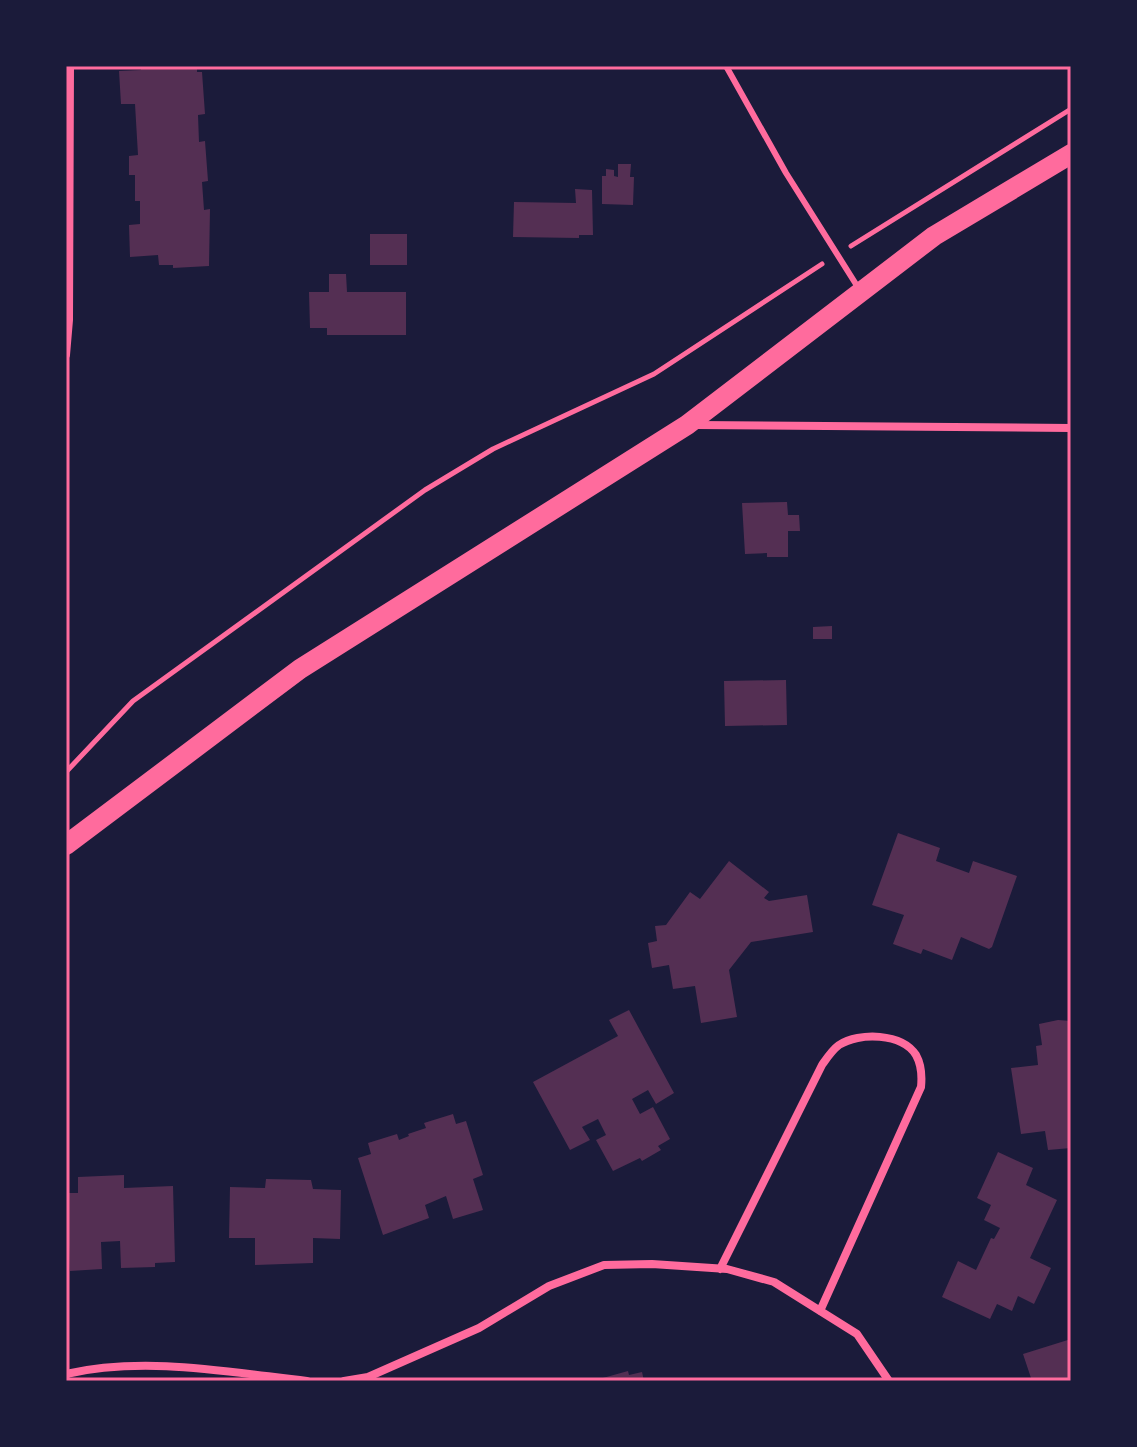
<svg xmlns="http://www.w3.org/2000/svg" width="1137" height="1447" viewBox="0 0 1137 1447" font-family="Inter,sans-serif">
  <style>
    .building { fill: #542f53 }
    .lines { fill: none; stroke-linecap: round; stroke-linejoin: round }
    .path { stroke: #ff6b9d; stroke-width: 5 }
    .service { stroke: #ff6b9d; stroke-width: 6 }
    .minor { stroke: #ff6b9d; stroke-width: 8 }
    .primary { stroke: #ff6b9d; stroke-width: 20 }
    .neatline { fill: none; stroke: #ff6b9d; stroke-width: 3 }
  </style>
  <rect width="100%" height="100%" fill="#1b1b3a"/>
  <path class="building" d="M 140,66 L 197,66 L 197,72 L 202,72 L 205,114 L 198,115 L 199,142 L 205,141 L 208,181 L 202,182 L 204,210 L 210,209 L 209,266 L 173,268 L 173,265 L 159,265 L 158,255 L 130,257 L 129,225 L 140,224 L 140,201 L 135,201 L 135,175 L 129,175 L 129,156 L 138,155 L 135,104 L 121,104 L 119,71 L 141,70 Z
    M 618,164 L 631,164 L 630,177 L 634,177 L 633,205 L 602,204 L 602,176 L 606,176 L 606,169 L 614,170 L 614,176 L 618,177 Z
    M 575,189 L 592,190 L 593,235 L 579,235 L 579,238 L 513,237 L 514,202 L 576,203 Z
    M 370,234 L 407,234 L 407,265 L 370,265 Z
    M 329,274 L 346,274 L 347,292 L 406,292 L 406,335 L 327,335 L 327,328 L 310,328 L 309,292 L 329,292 Z
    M 787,502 L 788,515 L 799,515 L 800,531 L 788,531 L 788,557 L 767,557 L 767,553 L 745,554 L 742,503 Z
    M 832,626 L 832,639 L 813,639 L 813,627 Z
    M 786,680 L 787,725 L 725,726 L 724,681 Z
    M 898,833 L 940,848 L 936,861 L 969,873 L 973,861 L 1017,876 L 992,947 L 989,949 L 961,937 L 952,960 L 923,949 L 921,954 L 893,944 L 904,915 L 872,905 Z
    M 729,861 L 769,892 L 764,898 L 769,901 L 807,895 L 813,932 L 751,942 L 729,970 L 737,1017 L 701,1023 L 695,986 L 673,989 L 669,965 L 652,968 L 648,943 L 657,941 L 655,926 L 666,925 L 690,892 L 700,899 Z
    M 629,1010 L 674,1093 L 656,1104 L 648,1090 L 632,1099 L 640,1114 L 653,1107 L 670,1139 L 658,1146 L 661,1150 L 642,1161 L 640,1158 L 613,1171 L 596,1140 L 606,1135 L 598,1119 L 582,1127 L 590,1140 L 570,1150 L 533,1082 L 618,1036 L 609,1020 Z
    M 1058,1020 L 1071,1021 L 1071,1148 L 1048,1150 L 1045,1131 L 1021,1134 L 1011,1068 L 1038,1065 L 1036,1046 L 1042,1045 L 1039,1024 Z
    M 453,1114 L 456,1124 L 466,1121 L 483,1175 L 473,1179 L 483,1210 L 453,1219 L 446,1196 L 425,1205 L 429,1218 L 383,1235 L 358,1158 L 371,1154 L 368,1143 L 397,1134 L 399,1140 L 409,1136 L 408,1134 L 426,1128 L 424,1123 Z
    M 998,1152 L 1033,1168 L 1026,1185 L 1057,1200 L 1030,1258 L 1051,1268 L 1034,1304 L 1018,1296 L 1012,1311 L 997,1304 L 990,1319 L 942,1297 L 958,1261 L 976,1270 L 991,1238 L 994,1239 L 1000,1228 L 984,1220 L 991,1205 L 977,1198 Z
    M 124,1175 L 124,1188 L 173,1186 L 175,1262 L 155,1263 L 155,1267 L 121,1268 L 120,1241 L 101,1242 L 102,1269 L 70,1271 L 67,1193 L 78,1193 L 78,1177 Z
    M 266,1179 L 311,1180 L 313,1189 L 341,1190 L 340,1239 L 313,1238 L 313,1263 L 255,1265 L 255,1238 L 229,1238 L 230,1187 L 265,1188 Z
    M 1071,1339 L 1071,1381 L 1032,1381 L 1023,1354 Z
    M 628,1371 L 629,1375 L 642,1372 L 644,1381 L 592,1381 Z"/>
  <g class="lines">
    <path class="path" d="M 851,246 L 1071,109
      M 66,772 L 133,701 L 425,490 L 493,449 L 654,374 L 822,264"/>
    <path class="service" d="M 726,66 L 786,173 L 859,289"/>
    <path class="minor" d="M 66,355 L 69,320 L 70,66
      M 696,425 L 1071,428
      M 720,1269 L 822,1065 C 827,1058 832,1050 839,1045 C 859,1032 902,1033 916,1055 C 921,1064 922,1077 921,1087 L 820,1311
      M 66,1374 C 144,1356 228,1372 307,1381
      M 344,1381 L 368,1377 L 479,1328 L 549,1286 L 604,1265 L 652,1264 L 727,1269 L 774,1282 L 857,1334 L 889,1381"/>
    <path class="primary" d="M 66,845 L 300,669 L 687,425 L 934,236 L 1071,154"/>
  </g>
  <rect width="1137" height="1447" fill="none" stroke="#1b1b3a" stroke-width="136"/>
  <rect x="68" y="68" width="1001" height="1311" class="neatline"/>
</svg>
